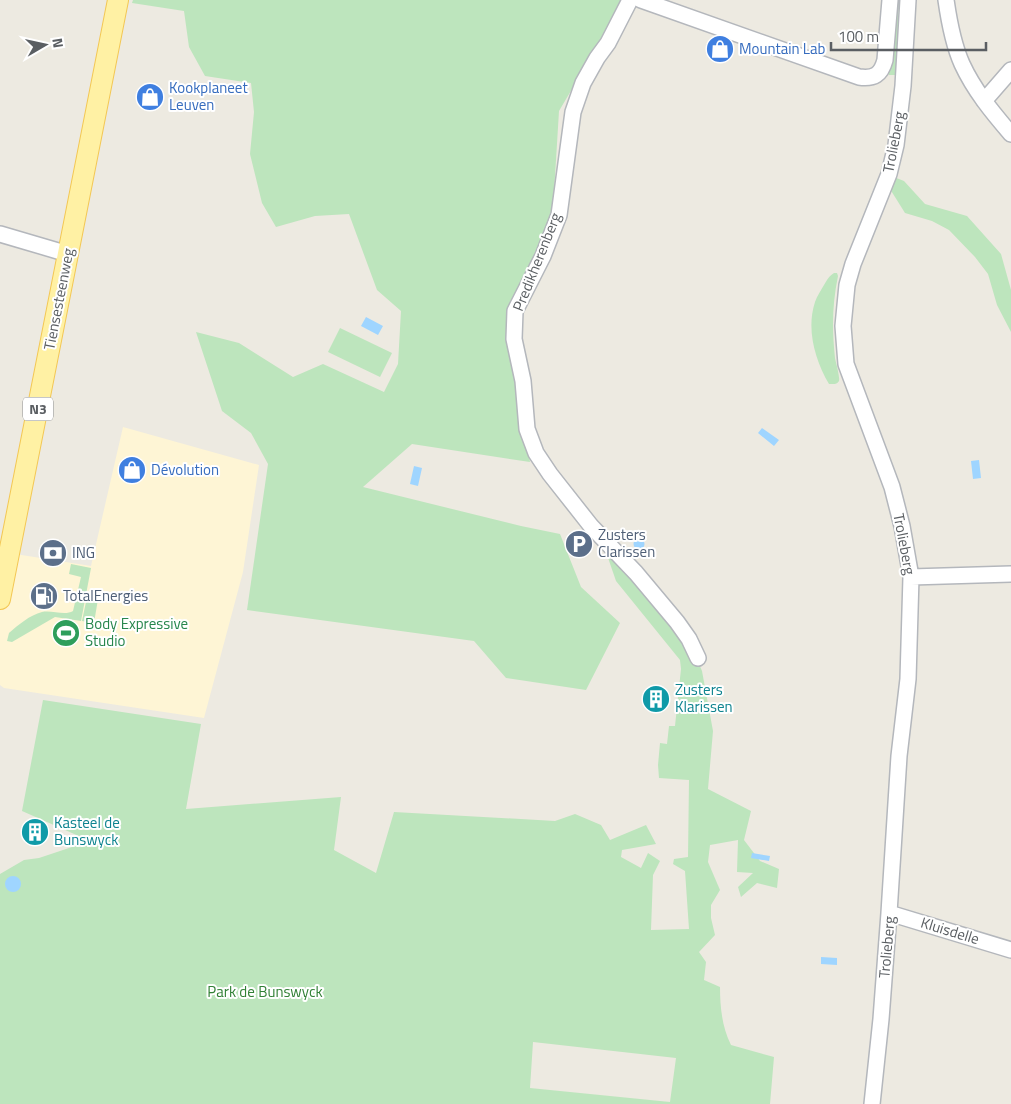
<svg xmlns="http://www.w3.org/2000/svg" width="1011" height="1104" viewBox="0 0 1011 1104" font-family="'Titillium Web',sans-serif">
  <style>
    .commercial { fill: #fef5d5 }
    .green { fill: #bde5bd; fill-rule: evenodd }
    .water { fill: #9fd5ff }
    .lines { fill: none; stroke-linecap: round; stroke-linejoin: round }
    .minor-casing { stroke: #b4b7bc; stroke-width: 18 }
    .major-casing { stroke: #f3c754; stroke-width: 22 }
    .minor { stroke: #fff; stroke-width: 15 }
    .major { stroke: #fff1a4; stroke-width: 20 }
    .labels { text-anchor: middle; stroke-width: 4; stroke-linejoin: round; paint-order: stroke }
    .shield { fill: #fff; stroke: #8c8e91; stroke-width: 1 }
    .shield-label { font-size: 14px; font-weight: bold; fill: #5a5e62 }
    .shop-label { font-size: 15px; fill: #366cbe; stroke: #fff; text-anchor: start }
    .street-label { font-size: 15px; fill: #5a5e62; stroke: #fff }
    .service-label { font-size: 15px; fill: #4e5e75; stroke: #fff; text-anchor: start }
    .leisure-label { font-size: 15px; fill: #27864d; stroke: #fff; text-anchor: start }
    .culture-label { font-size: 15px; fill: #0d838f; stroke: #fff; text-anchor: start }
    .park-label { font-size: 15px; fill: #328136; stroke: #fff }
  </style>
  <rect width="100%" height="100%" fill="#edeae1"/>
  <path class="commercial" d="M 123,427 L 259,465 L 243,572 L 204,718 L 4,688 L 0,685 L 0,551 L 9,553 L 91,566 Z"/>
  <path class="green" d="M 133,0 L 621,0 L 621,6 L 559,111 L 553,209 L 513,307 L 506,342 L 519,398 L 530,462 L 412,444 L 363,487 L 521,526 L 560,534 L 581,587 L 620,623 L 586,690 L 506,678 L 474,641 L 247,610 L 268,464 L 251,433 L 222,411 L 196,332 L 239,343 L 293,377 L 323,364 L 384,392 L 398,364 L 401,311 L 377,290 L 349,214 L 315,216 L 276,227 L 262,203 L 250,154 L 254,112 L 251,83 L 205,76 L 189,47 L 184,11 L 132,3 Z
    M 893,0 L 899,0 L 896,75 L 889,75 L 889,58 Z
    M 894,177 L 904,181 L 925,204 L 967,216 L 1001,254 L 1011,290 L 1011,332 L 997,305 L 988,274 L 975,257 L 949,230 L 932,221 L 905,213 L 890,189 Z
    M 834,273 L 837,273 L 838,276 C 832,305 832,329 835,358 C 836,363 840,377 839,381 C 837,385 833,384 829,384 C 815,360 806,329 815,302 C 817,296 821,290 824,285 C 827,280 829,276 834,273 Z
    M 340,328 L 392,353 L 380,377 L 328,352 Z
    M 605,549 L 690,643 L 702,671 L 713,731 L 708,789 L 751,811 L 744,840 L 760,861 L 779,869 L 777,888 L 757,883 L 741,897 L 738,887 L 753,873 L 737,872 L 738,840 L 710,845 L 708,862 L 720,890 L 711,905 L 711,918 L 715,935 L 699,952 L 706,962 L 704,980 L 720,987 C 720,1007 722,1027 731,1045 L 774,1057 L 770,1104 L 0,1104 L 0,874 L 24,860 L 39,858 L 90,841 L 22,811 L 43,700 L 201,724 L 186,809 L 341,797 L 334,850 L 376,873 L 394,812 L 555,821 L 575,814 L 601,825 L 610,840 L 646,825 L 656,844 L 622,850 L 621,857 L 641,868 L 648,853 L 660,861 L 653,875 L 651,930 L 689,929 L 685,871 L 673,864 L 674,859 L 688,857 L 689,780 L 659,778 L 658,765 L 660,743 L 667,744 L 669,726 L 675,726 L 681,669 L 680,660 L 616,581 ZM 533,1042 L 676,1058 L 670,1102 L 530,1088 Z
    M 71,564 L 91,568 L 81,621 L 55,617 L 12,642 L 7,641 L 9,633 C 18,625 30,615 42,612 C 52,610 65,616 73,611 L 81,577 L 69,574 Z
    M 87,597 L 98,599 L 94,623 L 82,621 Z"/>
  <path class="water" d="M 366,317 L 383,326 L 378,335 L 361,326 Z
    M 762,428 L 779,440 L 774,446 L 758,433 Z
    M 979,460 L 981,478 L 973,479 L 971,461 Z
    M 414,466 L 422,468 L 418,486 L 410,484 Z
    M633.5 544a5.5 5.5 0 1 1 11 0a5.5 5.5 0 1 1-11 0Z
    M 752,853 L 770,856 L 769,861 L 751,858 Z
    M5 884a8 8 0 1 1 16 0a8 8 0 1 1-16 0Z
    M 821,957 L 837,958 L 837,965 L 821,964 Z"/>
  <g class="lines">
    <defs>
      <path id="minor" d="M 630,0 L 608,43 L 597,58 L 583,83 L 573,112 L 559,215 L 543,256 L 515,311 L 514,339 L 523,381 L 527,429 L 536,453 L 550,474 L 591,526 L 636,573 L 677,622 L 689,639 L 698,658
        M 641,0 L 859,77 C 874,79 881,75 885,60 L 890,0
        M 946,0 C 949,21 953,44 962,64 C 974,90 992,112 1011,134
        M 984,101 L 1011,70
        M 0,234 L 68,254
        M 911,577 L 1011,574
        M 889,913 L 1011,950
        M 872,1104 L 881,1019 L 889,913 L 899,756 L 908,679 L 911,577 L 902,526 L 892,487 L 846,364 L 843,326 L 847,285 L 853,264 L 889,174 L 896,145 L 903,86 L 908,0"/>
      <path id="major" d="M 0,599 L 118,0"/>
    </defs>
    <use href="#minor" class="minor-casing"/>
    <use href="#major" class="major-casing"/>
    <use href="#minor" class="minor"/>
    <use href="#major" class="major"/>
  </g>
  <defs>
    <symbol id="shop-disc" viewBox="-11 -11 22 22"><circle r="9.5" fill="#3f7fe0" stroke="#fff"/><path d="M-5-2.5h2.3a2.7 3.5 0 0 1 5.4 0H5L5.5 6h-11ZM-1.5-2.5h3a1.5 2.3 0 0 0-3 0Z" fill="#fff"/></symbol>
    <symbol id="parking-disc" viewBox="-11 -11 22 22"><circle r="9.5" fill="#5c6f8a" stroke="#fff"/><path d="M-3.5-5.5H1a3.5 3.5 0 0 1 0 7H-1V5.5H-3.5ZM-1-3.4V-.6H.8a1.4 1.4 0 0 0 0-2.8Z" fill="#fff"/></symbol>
    <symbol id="bank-disc" viewBox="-11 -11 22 22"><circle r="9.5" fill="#5c6f8a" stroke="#fff"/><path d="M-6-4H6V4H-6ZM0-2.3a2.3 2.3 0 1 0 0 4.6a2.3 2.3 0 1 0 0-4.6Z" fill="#fff"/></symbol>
    <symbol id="fuel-disc" viewBox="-11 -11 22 22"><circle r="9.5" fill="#5c6f8a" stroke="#fff"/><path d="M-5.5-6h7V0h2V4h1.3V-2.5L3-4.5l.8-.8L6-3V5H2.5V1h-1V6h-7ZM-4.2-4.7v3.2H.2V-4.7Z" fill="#fff"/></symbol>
    <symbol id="stadium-disc" viewBox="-11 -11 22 22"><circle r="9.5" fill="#2e9e5b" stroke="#fff"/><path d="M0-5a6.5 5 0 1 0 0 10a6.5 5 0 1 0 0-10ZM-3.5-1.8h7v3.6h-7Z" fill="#fff"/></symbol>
    <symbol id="building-disc" viewBox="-11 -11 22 22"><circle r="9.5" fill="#0f9aa8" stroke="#fff"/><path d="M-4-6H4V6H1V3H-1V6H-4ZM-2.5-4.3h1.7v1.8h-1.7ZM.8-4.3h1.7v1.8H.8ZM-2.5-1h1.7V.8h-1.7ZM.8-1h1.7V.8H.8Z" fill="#fff"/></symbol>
  </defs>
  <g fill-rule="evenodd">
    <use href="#shop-disc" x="704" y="33" width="32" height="32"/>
    <use href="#shop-disc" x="134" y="81" width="32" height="32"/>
    <use href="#shop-disc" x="116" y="454" width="32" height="32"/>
    <use href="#parking-disc" x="563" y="528" width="32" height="32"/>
    <use href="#bank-disc" x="37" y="537" width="32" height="32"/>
    <use href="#fuel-disc" x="28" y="580" width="32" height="32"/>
    <use href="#stadium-disc" x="50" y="617" width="32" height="32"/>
    <use href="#building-disc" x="640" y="683" width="32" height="32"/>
    <use href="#building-disc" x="19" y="816" width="32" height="32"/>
  </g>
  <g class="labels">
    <rect class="shield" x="23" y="397.5" width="30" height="23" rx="4"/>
    <g class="shield-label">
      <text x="38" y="414">N3</text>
    </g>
    <g class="shop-label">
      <text x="739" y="54">Mountain Lab</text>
      <text x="169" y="93">Kookplaneet<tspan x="169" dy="17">Leuven</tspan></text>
      <text x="151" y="475">Dévolution</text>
    </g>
    <g class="street-label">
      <text transform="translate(894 142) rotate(-79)" y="5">Trolieberg</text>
      <text transform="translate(537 262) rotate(-68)" y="5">Predikherenberg</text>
      <text transform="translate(59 299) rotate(-79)" y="5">Tiensesteenweg</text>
      <text transform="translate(904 544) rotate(79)" y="5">Trolieberg</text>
      <text transform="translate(950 931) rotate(17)" y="5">Kluisdelle</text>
      <text transform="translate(887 947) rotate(-85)" y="5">Trolieberg</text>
    </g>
    <g class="service-label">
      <text x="598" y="540">Zusters<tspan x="598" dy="17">Clarissen</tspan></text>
      <text x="72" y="558">ING</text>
      <text x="63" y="601">TotalEnergies</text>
    </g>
    <g class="leisure-label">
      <text x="85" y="629">Body Expressive<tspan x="85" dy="17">Studio</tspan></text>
    </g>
    <g class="culture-label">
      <text x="675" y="695">Zusters<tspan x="675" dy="17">Klarissen</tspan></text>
      <text x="54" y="828">Kasteel de<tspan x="54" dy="17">Bunswyck</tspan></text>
    </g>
    <g class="park-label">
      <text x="265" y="997">Park de Bunswyck</text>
    </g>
  </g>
  <g transform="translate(45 45) rotate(81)" stroke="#ffffff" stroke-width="4" paint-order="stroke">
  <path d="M0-4L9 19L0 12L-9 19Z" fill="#5a5e62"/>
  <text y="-8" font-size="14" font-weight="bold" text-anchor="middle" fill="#5a5e62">N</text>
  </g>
  <path d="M831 42v8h155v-8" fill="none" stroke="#5a5e62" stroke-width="2.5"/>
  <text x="838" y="42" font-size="15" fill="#5a5e62" stroke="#ffffff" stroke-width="4" paint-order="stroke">100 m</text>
</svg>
